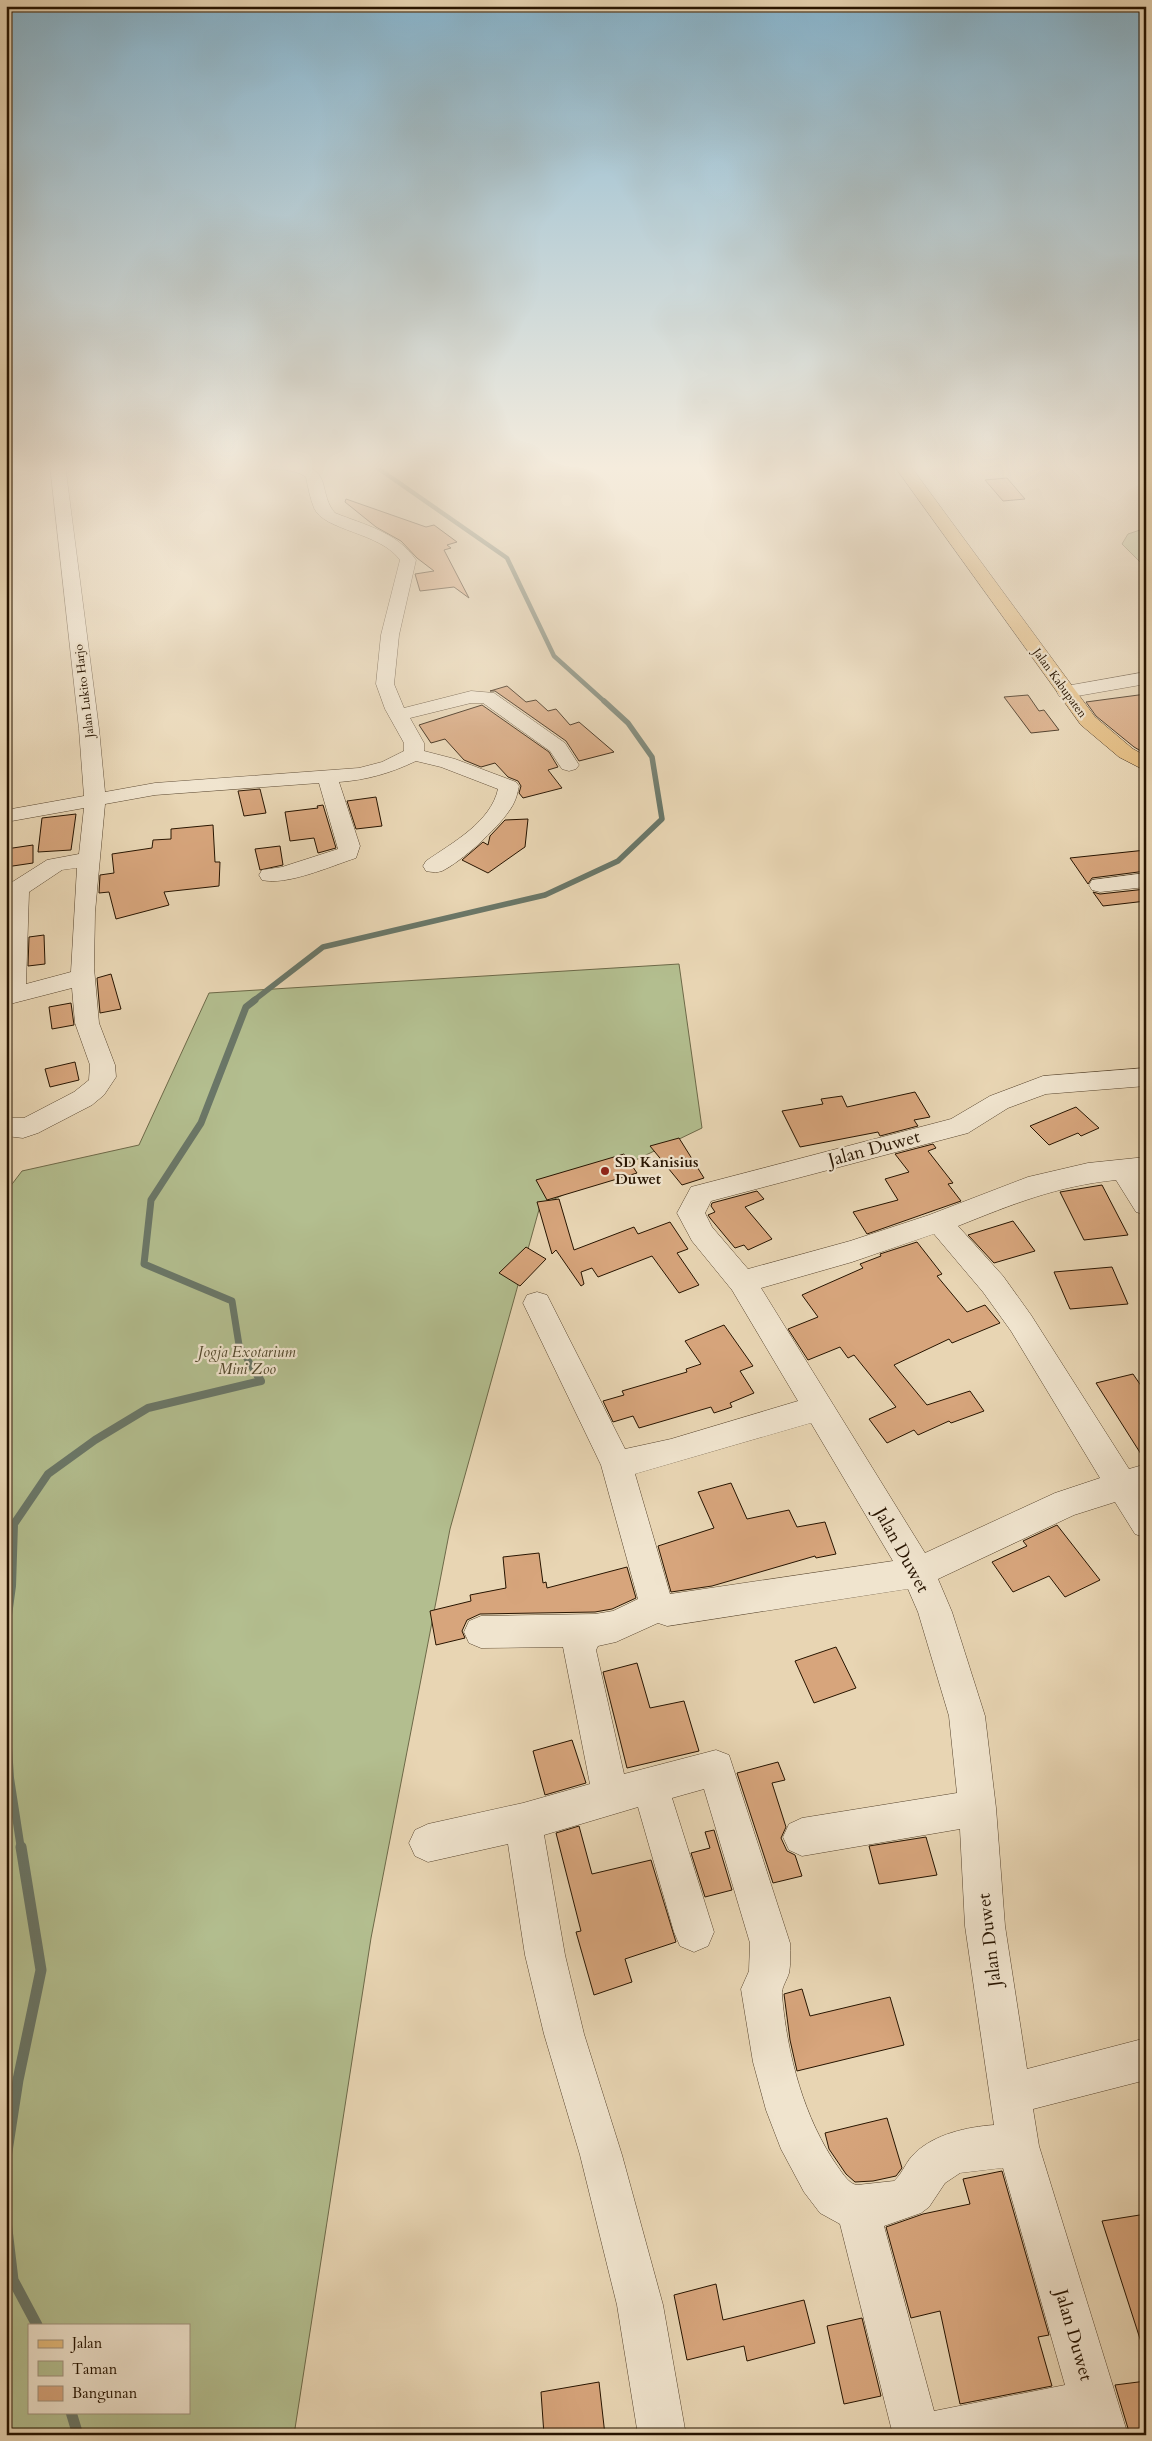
<svg xmlns="http://www.w3.org/2000/svg" width="1152" height="2441" viewBox="0 0 1152 2441" font-family="Cardo,serif">
  <style>
    .green { fill: #b3be8f; stroke: #6d6948; fill-rule: evenodd }
    .lines { fill: none; stroke-linecap: round; stroke-linejoin: round }
    .stream-far4 { stroke: #6a7768; stroke-width: 4.5 }
    .stream-far3 { stroke: #6a7768; stroke-width: 5.5 }
    .stream-far2 { stroke: #6a7768; stroke-width: 7 }
    .stream-far1 { stroke: #6a7768; stroke-width: 8 }
    .stream { stroke: #6a7768; stroke-width: 11 }
    .building { fill: #d7a57c; stroke: #271400 }
    .minor-casing { stroke: #57442d; stroke-width: 1 }
    .major-casing { stroke: #271400; stroke-width: 1 }
    .minor { fill: #f0e4ce; fill-rule: evenodd }
    .major { fill: #e4ba7a; fill-rule: evenodd }
    .poi-dot { fill: #8f2418; stroke: #f0e4ce; stroke-width: 2 }
    .labels { text-anchor: middle; stroke-width: 4.5; stroke-linejoin: round; paint-order: stroke }
    .far-street-label { font-size: 12px; fill: #271400; stroke: #f0e4ce }
    .poi-label { font-size: 15px; font-weight: bold; fill: #271400; stroke: #f0e4ce; text-anchor: start }
    .park-label { font-size: 15px; font-style: italic; fill: #51472b; stroke: #f0e4ce }
    .near-street-label { font-size: 18px; fill: #271400; stroke: #f0e4ce }
  </style>
  <rect width="100%" height="100%" fill="#e8d5b3"/>
  <filter id="stains"><feTurbulence type="fractalNoise" baseFrequency=".004" numOctaves="4"/><feColorMatrix values="0 0 0 0 .2 0 0 0 0 .09 0 0 0 0 .02 0 0 0 .5 -.17"/></filter>
  <radialGradient id="worn" r=".72"><stop offset=".6" stop-color="#630" stop-opacity="0"/><stop offset="1" stop-color="#630" stop-opacity=".3"/></radialGradient>
  <path class="green" d="M 1146,528 L 1146,568 L 1122,544 L 1128,534 Z
    M 679,964 L 702,1128 L 540,1206 L 450,1529 L 371,1938 L 294,2435 L 6,2435 L 6,1192 L 22,1171 L 139,1145 L 209,993 ZM 29,2325 L 189,2325 L 189,2412 L 29,2412 Z"/>
  <g class="lines">
    <path class="stream-far4" d="M 372,464 L 507,558 L 554,656 L 605,702"/>
    <path class="stream-far3" d="M 253,1001 L 323,947 L 545,895 L 618,861 L 662,819 L 652,757 L 628,723 L 604,701"/>
    <path class="stream-far2" d="M 255,1000 L 246,1007 L 201,1123 L 151,1200 L 144,1264 L 232,1301 L 239,1345 L 258,1377"/>
    <path class="stream-far1" d="M 6,1630 L 12,1586 L 14,1524 L 48,1474 L 95,1440 L 148,1408 L 261,1381 L 258,1376
      M 6,1717 L 10,1778 L 21,1849"/>
    <path class="stream" d="M 6,2158 L 18,2080 L 41,1970 L 21,1847
      M 6,2221 L 13,2280 L 37,2325
      M 71,2412 L 78,2435"/>
  </g>
  <path class="building" d="M 1007,478 L 1025,499 L 1003,501 L 985,480 Z
    M 346,499 L 426,527 L 434,525 L 457,542 L 447,545 L 451,548 L 444,550 L 469,598 L 454,587 L 420,591 L 415,574 L 434,571 L 417,558 L 401,541 L 376,527 L 345,502 Z
    M 507,686 L 526,702 L 536,700 L 548,711 L 556,709 L 570,725 L 579,722 L 614,752 L 579,761 L 566,741 L 495,691 L 490,691 Z
    M 1146,694 L 1146,754 L 1134,747 L 1096,716 L 1086,702 Z
    M 1028,695 L 1039,711 L 1044,710 L 1059,730 L 1031,733 L 1004,697 Z
    M 482,705 L 549,752 L 558,767 L 548,770 L 562,788 L 523,798 L 519,793 L 521,786 L 518,781 L 508,777 L 495,763 L 481,767 L 464,760 L 445,739 L 431,743 L 419,725 Z
    M 260,789 L 266,813 L 244,816 L 238,791 Z
    M 376,797 L 382,826 L 356,829 L 347,801 Z
    M 323,805 L 336,848 L 318,853 L 314,838 L 290,841 L 285,812 L 318,808 L 317,806 Z
    M 76,814 L 71,850 L 38,852 L 42,818 Z
    M 505,820 L 528,819 L 525,847 L 522,849 L 488,873 L 462,860 L 483,842 L 488,845 L 490,836 Z
    M 213,825 L 215,862 L 220,862 L 219,886 L 164,892 L 169,905 L 116,919 L 109,892 L 99,893 L 100,875 L 114,873 L 112,854 L 152,848 L 153,840 L 171,839 L 171,829 Z
    M 33,845 L 33,863 L 6,867 L 6,849 Z
    M 280,846 L 283,865 L 260,870 L 255,849 Z
    M 1146,850 L 1146,871 L 1092,878 L 1088,884 L 1070,858 Z
    M 1146,889 L 1146,901 L 1103,906 L 1093,892 L 1100,894 Z
    M 44,935 L 45,964 L 28,966 L 29,937 Z
    M 111,974 L 121,1009 L 100,1013 L 97,978 Z
    M 71,1003 L 74,1025 L 52,1029 L 49,1007 Z
    M 75,1062 L 79,1080 L 50,1087 L 45,1069 Z
    M 915,1092 L 930,1117 L 914,1120 L 918,1126 L 880,1136 L 878,1132 L 800,1147 L 782,1111 L 823,1104 L 821,1099 L 842,1096 L 847,1107 Z
    M 1076,1107 L 1099,1128 L 1081,1136 L 1078,1133 L 1049,1145 L 1030,1126 Z
    M 679,1138 L 704,1178 L 682,1185 L 650,1146 Z
    M 933,1144 L 936,1148 L 928,1151 L 953,1183 L 948,1184 L 961,1201 L 867,1234 L 853,1212 L 898,1200 L 885,1179 L 909,1172 L 895,1154 Z
    M 624,1154 L 637,1173 L 547,1200 L 536,1180 Z
    M 1102,1185 L 1128,1235 L 1084,1240 L 1060,1192 Z
    M 757,1191 L 764,1199 L 745,1207 L 772,1239 L 748,1250 L 744,1245 L 735,1248 L 710,1218 L 708,1215 L 715,1212 L 711,1206 L 712,1203 Z
    M 559,1199 L 574,1250 L 634,1227 L 638,1234 L 670,1222 L 688,1249 L 677,1253 L 699,1285 L 679,1293 L 652,1256 L 598,1277 L 592,1268 L 581,1272 L 584,1284 L 581,1286 L 556,1250 L 552,1254 L 537,1202 Z
    M 1013,1221 L 1035,1251 L 994,1263 L 968,1235 Z
    M 917,1242 L 942,1274 L 937,1276 L 967,1312 L 985,1305 L 1000,1323 L 952,1343 L 949,1339 L 894,1365 L 927,1405 L 970,1391 L 984,1411 L 951,1423 L 949,1421 L 918,1435 L 914,1430 L 887,1443 L 869,1419 L 896,1407 L 854,1355 L 848,1358 L 840,1347 L 808,1360 L 788,1329 L 818,1317 L 802,1295 L 863,1268 L 860,1264 L 881,1256 L 880,1254 Z
    M 526,1247 L 546,1259 L 520,1286 L 499,1273 Z
    M 1112,1267 L 1128,1304 L 1070,1309 L 1054,1272 Z
    M 724,1325 L 753,1366 L 740,1371 L 754,1393 L 730,1403 L 732,1407 L 714,1413 L 711,1407 L 639,1428 L 633,1416 L 613,1422 L 603,1401 L 624,1395 L 622,1391 L 687,1372 L 686,1369 L 701,1364 L 685,1341 Z
    M 1133,1374 L 1146,1393 L 1146,1462 L 1096,1383 Z
    M 731,1483 L 747,1519 L 789,1510 L 797,1527 L 825,1522 L 836,1554 L 816,1558 L 815,1556 L 712,1586 L 671,1592 L 658,1546 L 714,1528 L 698,1492 Z
    M 1057,1525 L 1100,1580 L 1065,1597 L 1049,1576 L 1013,1592 L 992,1562 L 1027,1546 L 1023,1541 Z
    M 539,1553 L 543,1583 L 546,1582 L 547,1588 L 627,1567 L 636,1598 L 612,1609 L 595,1612 L 480,1614 L 467,1620 L 462,1631 L 465,1638 L 436,1645 L 430,1611 L 471,1601 L 470,1595 L 506,1588 L 503,1557 Z
    M 836,1647 L 856,1688 L 814,1703 L 795,1661 Z
    M 637,1663 L 650,1708 L 684,1701 L 699,1751 L 627,1768 L 603,1672 Z
    M 572,1740 L 586,1783 L 545,1795 L 533,1751 Z
    M 778,1762 L 785,1780 L 772,1783 L 786,1827 L 781,1838 L 787,1851 L 795,1855 L 802,1876 L 773,1883 L 737,1773 Z
    M 579,1826 L 592,1874 L 651,1860 L 676,1942 L 625,1959 L 632,1982 L 594,1995 L 576,1932 L 581,1931 L 556,1833 Z
    M 714,1830 L 732,1890 L 705,1897 L 691,1853 L 710,1848 L 705,1832 Z
    M 926,1837 L 937,1875 L 879,1884 L 869,1846 Z
    M 802,1989 L 810,2016 L 890,1997 L 904,2045 L 797,2071 L 790,2040 L 784,1994 Z
    M 887,2118 L 902,2168 L 896,2176 L 873,2181 L 855,2182 L 846,2174 L 829,2149 L 825,2133 Z
    M 1002,2171 L 1049,2335 L 1038,2337 L 1052,2386 L 960,2404 L 940,2311 L 911,2318 L 886,2227 L 923,2214 L 970,2204 L 963,2179 Z
    M 1146,2214 L 1146,2344 L 1142,2345 L 1102,2221 Z
    M 716,2284 L 723,2320 L 804,2300 L 815,2343 L 747,2361 L 744,2346 L 687,2360 L 674,2295 Z
    M 862,2318 L 881,2396 L 844,2404 L 827,2326 Z
    M 1146,2381 L 1146,2435 L 1130,2435 L 1115,2385 Z
    M 599,2382 L 605,2435 L 544,2435 L 541,2392 Z"/>
  <g class="lines">
    <defs>
      <path id="minor" d="M 50,464 L 65,464 L 99,729 L 105,792 L 155,783 L 359,768 L 382,762 L 404,751 L 404,743 L 385,709 L 376,684 L 381,635 L 400,560 C 380,532 324,531 314,508 C 310,498 308,487 306,477 C 292,467 274,471 259,467 L 257,464 C 279,464 315,456 323,483 C 326,494 327,504 335,513 C 365,525 397,532 416,560 L 399,635 L 394,684 L 404,708 L 471,691 L 494,693 L 565,743 L 579,765 L 576,769 L 569,771 L 562,769 L 550,751 L 483,703 L 471,703 L 410,718 L 424,743 L 424,751 L 455,759 L 516,782 L 519,786 C 517,796 515,803 509,811 C 497,829 461,862 442,871 C 436,873 432,872 426,871 L 423,866 L 426,861 C 452,843 491,822 498,789 L 441,767 L 416,761 C 391,773 367,780 339,782 L 360,846 L 356,858 C 331,866 287,886 262,880 L 259,875 L 262,870 L 282,867 L 338,849 L 319,783 L 155,795 L 105,804 L 95,912 L 94,968 L 99,1023 L 115,1065 L 116,1077 L 104,1095 L 92,1105 L 38,1133 L 23,1138 L 6,1136 L 6,1118 L 24,1118 L 74,1092 L 89,1080 L 90,1065 L 75,1023 L 72,988 L 6,1005 L 6,886 L 47,860 L 79,854 L 84,808 L 6,822 L 6,810 L 84,796 L 79,729 ZM 77,868 L 71,972 L 26,984 L 29,892 L 62,870 Z
        M 1146,672 L 1146,684 L 1066,698 L 1059,696 L 1057,692 L 1059,688 L 1066,686 Z
        M 1146,873 L 1146,887 L 1100,892 L 1092,890 L 1089,885 L 1092,880 Z
        M 1146,1068 L 1146,1086 L 1046,1094 L 1008,1108 L 968,1133 L 711,1201 L 705,1213 L 712,1227 L 748,1269 L 850,1241 L 929,1215 L 1028,1177 L 1088,1163 L 1146,1157 L 1146,1177 L 1142,1177 L 1146,1182 L 1146,1215 L 1136,1212 L 1116,1180 C 1057,1186 1013,1204 958,1226 L 1003,1276 L 1031,1315 L 1129,1469 L 1146,1464 L 1146,1492 L 1144,1492 L 1146,1538 L 1135,1534 L 1115,1502 L 1074,1515 L 938,1579 L 952,1612 L 985,1716 L 996,1808 L 1005,1926 L 1027,2069 L 1146,2038 L 1146,2080 L 1033,2109 L 1039,2146 L 1128,2435 L 1080,2435 L 1078,2429 L 1051,2435 L 893,2435 L 840,2224 L 820,2213 L 804,2192 L 781,2149 L 766,2110 L 753,2062 L 741,1989 L 749,1971 L 750,1943 L 704,1789 L 672,1798 L 714,1932 L 708,1946 L 694,1952 L 680,1946 L 674,1932 L 638,1807 L 544,1835 L 565,1955 L 584,2034 L 622,2155 L 663,2305 L 686,2435 L 638,2435 L 617,2305 L 580,2155 L 544,2034 L 525,1955 L 508,1844 L 428,1862 L 415,1856 L 409,1843 L 415,1830 L 428,1824 L 523,1803 L 590,1784 L 563,1647 L 481,1648 L 469,1643 L 464,1632 L 469,1621 L 481,1616 L 595,1614 L 613,1611 L 638,1599 L 601,1465 L 523,1303 L 527,1295 L 537,1292 L 547,1295 L 625,1449 L 671,1439 L 798,1401 L 732,1290 L 692,1241 L 677,1213 L 691,1187 L 951,1119 L 990,1096 L 1043,1076 ZM 934,1234 L 983,1292 L 1011,1331 L 1100,1478 L 1055,1493 L 925,1553 L 761,1288 L 852,1262 ZM 811,1423 L 893,1561 L 670,1594 L 635,1474 ZM 908,1589 L 918,1612 L 949,1716 L 957,1793 L 802,1818 L 789,1824 L 783,1837 L 789,1850 L 802,1856 L 960,1829 L 965,1926 L 994,2125 C 967,2127 935,2134 915,2153 C 906,2161 903,2173 894,2181 L 857,2185 C 849,2184 843,2174 838,2167 C 804,2119 787,2054 782,1995 C 781,1988 787,1980 789,1973 C 791,1963 790,1953 790,1943 L 729,1755 L 716,1750 L 624,1774 L 596,1650 L 598,1646 L 616,1642 L 658,1623 L 667,1626 ZM 1003,2168 L 1065,2385 L 934,2411 L 884,2226 L 921,2213 L 929,2207 L 945,2183 L 960,2173 Z"/>
      <path id="major" d="M 893,464 L 909,464 L 1095,717 L 1133,749 L 1146,756 L 1146,771 L 1119,757 L 1081,725 Z"/>
    </defs>
    <use href="#minor" class="minor-casing"/>
    <use href="#major" class="major-casing"/>
    <use href="#minor" class="minor"/>
    <use href="#major" class="major"/>
  </g>
  <linearGradient id="sky" x2="0" y2="1"><stop stop-color="#87b6d0"/><stop offset="0.58" stop-color="#f5ecdd"/><stop offset="1" stop-color="#f5ecdd" stop-opacity="0"/></linearGradient>
  <rect width="1152" height="806" fill="url(#sky)"/>
  <circle class="poi-dot" cx="605" cy="1171" r="5"/>
  <g class="labels">
    <g class="far-street-label">
      <text transform="translate(1060 683) rotate(54)" y="4">Jalan Kabupaten</text>
      <text transform="translate(84 691) rotate(-97)" y="4">Jalan Lukito Harjo</text>
    </g>
    <g class="poi-label">
      <text x="615" y="1167">SD Kanisius<tspan x="615" dy="17">Duwet</tspan></text>
    </g>
    <g class="park-label">
      <text x="247" y="1357">Jogja Exotarium<tspan x="247" dy="17">Mini Zoo</tspan></text>
    </g>
    <g class="near-street-label">
      <text transform="translate(874 1148) rotate(-15)" y="6">Jalan Duwet</text>
      <text transform="translate(902 1550) rotate(61)" y="6">Jalan Duwet</text>
      <text transform="translate(989 1940) rotate(-97)" y="6">Jalan Duwet</text>
      <text transform="translate(1074 2335) rotate(74)" y="6">Jalan Duwet</text>
    </g>
  </g>
  <rect width="1152" height="2441" fill="none" stroke="#e8d5b3" stroke-width="25"/>
  <rect x="8" y="8" width="1137" height="2426" fill="none" stroke="#271400" stroke-width="2.5"/>
  <rect x="12" y="12" width="1127" height="2416" fill="none" stroke="#271400"/>
  <rect x="28" y="2324" width="162" height="90" fill="#f0e4ce" stroke="#a0917c"/>
  <rect x="38" y="2340" width="25" height="8" fill="#e4ba7a" stroke="#a0917c"/>
  <text x="72" y="2348" font-size="15" fill="#271400">Jalan</text>
  <rect x="38" y="2361" width="25" height="15" fill="#b3be8f" stroke="#a0917c"/>
  <text x="72" y="2374" font-size="15" fill="#271400">Taman</text>
  <rect x="38" y="2386" width="25" height="15" fill="#d7a57c" stroke="#a0917c"/>
  <text x="72" y="2398" font-size="15" fill="#271400">Bangunan</text>
  <rect width="100%" height="100%" filter="url(#stains)"/>
  <rect width="100%" height="100%" fill="url(#worn)"/>
</svg>
